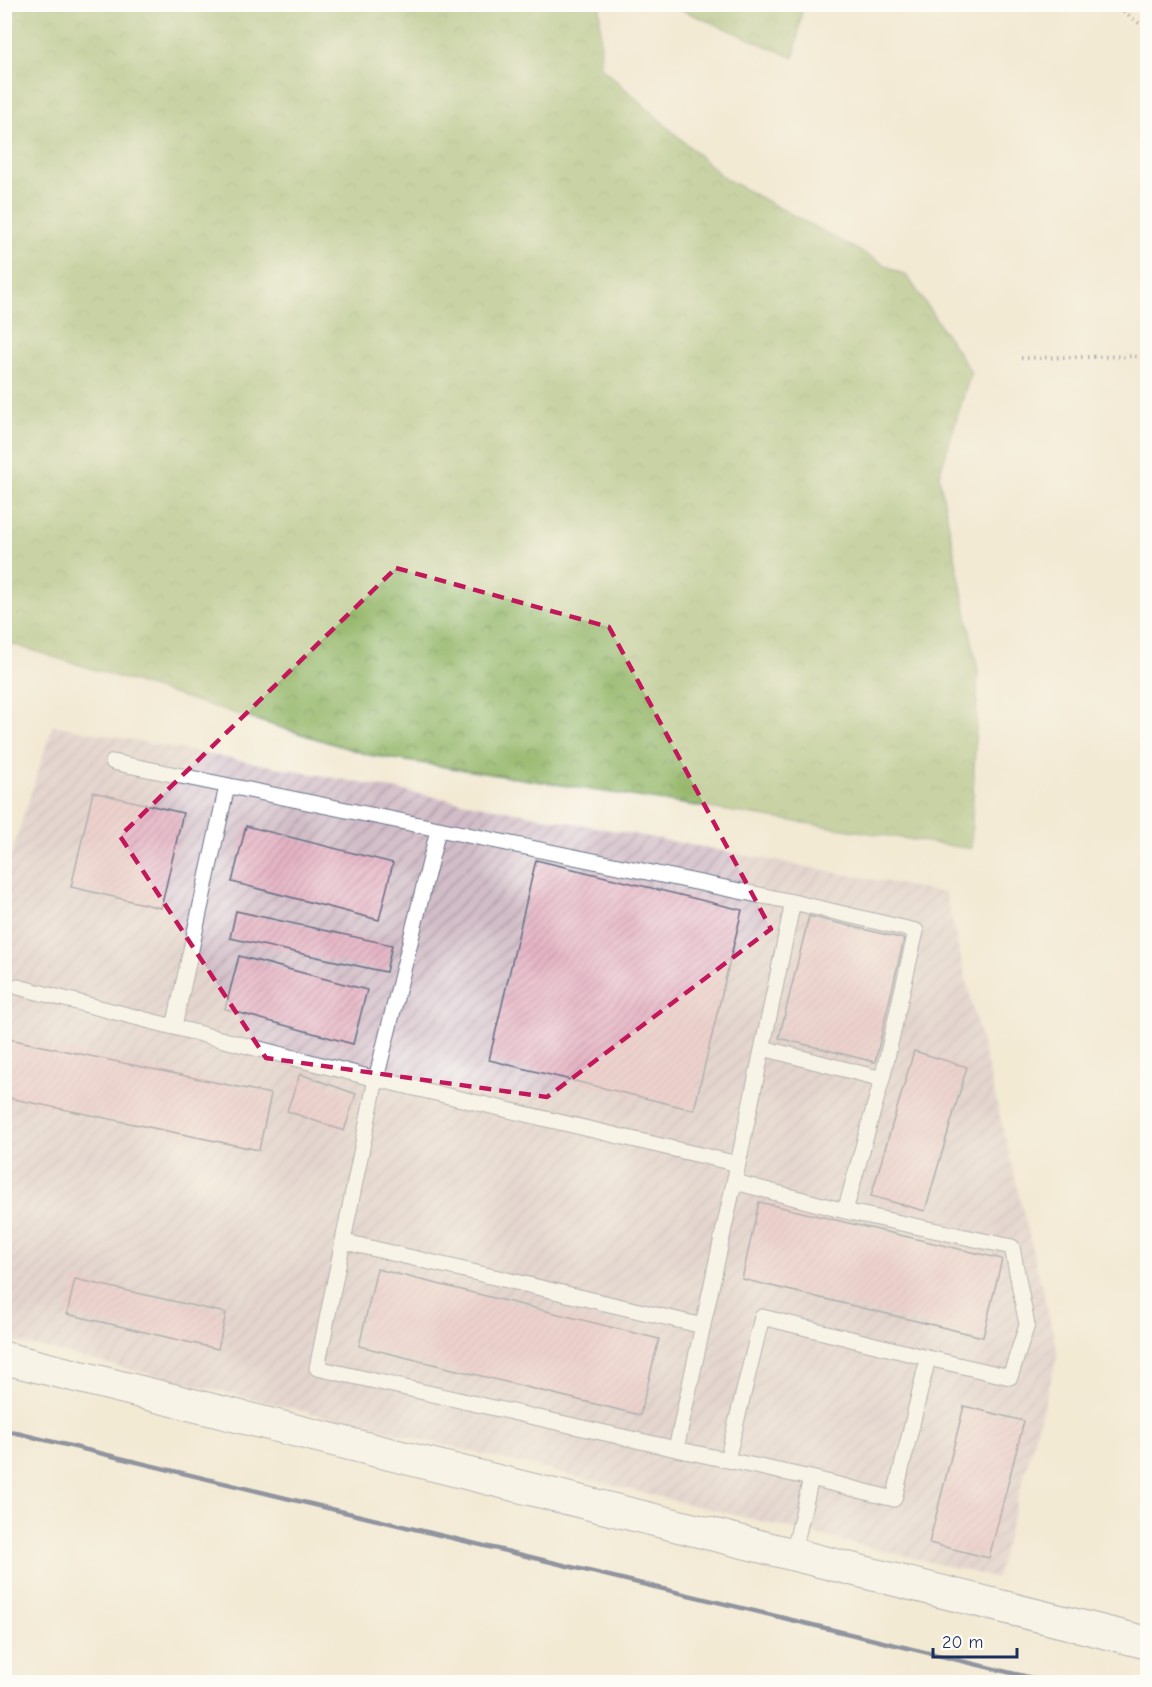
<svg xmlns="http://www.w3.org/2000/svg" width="1152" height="1687" viewBox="0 0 1152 1687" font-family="'Comic Neue',sans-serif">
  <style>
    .industrial { fill: url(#industrial-furrows) }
    .forest { fill: url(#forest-crowns); stroke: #587364; stroke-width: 1.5 }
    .building { fill: url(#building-hatch) }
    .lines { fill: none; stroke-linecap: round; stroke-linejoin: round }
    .lane-casing { stroke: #677087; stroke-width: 17 }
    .street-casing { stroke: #677087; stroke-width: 34 }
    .path { stroke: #677087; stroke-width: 4; stroke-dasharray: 1.5 4.5; stroke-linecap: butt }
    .lane { stroke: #fff; stroke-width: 15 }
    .street { stroke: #fff; stroke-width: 32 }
    .rail { stroke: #1b2f5e; stroke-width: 4.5 }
    .marked { fill: none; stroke: #c2185b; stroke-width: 4.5; stroke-dasharray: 12 8; stroke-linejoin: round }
  </style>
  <defs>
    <pattern id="industrial-furrows" width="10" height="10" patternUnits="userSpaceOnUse" patternTransform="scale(1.5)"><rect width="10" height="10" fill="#d2bdc7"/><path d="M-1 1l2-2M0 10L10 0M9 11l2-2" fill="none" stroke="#aa9aa5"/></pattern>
    <pattern id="forest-crowns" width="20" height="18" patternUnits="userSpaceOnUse" patternTransform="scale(1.5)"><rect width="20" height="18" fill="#95b76b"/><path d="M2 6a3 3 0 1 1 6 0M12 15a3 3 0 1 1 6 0" fill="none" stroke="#79955b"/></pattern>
    <pattern id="building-hatch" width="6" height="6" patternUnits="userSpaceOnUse" patternTransform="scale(1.5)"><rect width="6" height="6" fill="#e5b3c3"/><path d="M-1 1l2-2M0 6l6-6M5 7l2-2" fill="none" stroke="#c49aaa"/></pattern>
  </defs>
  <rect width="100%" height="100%" fill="#fdfcf7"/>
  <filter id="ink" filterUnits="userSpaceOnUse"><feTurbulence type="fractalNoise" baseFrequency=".0167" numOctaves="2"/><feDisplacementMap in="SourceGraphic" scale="12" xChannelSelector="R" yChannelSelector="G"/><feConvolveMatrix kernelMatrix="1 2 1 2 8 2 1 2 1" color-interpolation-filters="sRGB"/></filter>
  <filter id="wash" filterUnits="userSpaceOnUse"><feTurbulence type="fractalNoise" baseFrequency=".008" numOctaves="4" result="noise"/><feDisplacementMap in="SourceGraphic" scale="24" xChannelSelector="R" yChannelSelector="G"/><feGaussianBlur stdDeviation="1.35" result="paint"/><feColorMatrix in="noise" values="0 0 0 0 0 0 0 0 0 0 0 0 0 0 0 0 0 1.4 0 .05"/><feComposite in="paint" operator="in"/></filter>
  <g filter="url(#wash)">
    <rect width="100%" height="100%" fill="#f3ead4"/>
    <path class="industrial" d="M 53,725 L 945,893 L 1058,1353 L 996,1578 L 5,1339 L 5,873 Z"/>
    <path class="forest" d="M 4,5 L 600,5 L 601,67 L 724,178 L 908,277 L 971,372 L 939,476 L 978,671 L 971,849 L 369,755 L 5,642 Z
      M 670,5 L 803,5 L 794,58 Z"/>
    <g id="blocks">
      <path class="building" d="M 93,792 L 183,813 L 161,908 L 71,887 Z
        M 246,826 L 393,863 L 379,920 L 232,882 Z
        M 536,860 L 742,910 L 694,1110 L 489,1060 Z
        M 236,911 L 392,945 L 386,972 L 230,938 Z
        M 809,916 L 904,939 L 875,1062 L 779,1038 Z
        M 239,956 L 367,990 L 353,1044 L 225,1009 Z
        M 4,1038 L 271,1094 L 259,1150 L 4,1097 Z
        M 914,1051 L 967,1067 L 925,1211 L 871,1196 Z
        M 300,1074 L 356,1094 L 344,1131 L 287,1111 Z
        M 759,1202 L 1002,1259 L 983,1337 L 742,1279 Z
        M 377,1269 L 659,1339 L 640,1415 L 359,1346 Z
        M 75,1279 L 226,1313 L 218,1349 L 67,1314 Z
        M 964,1406 L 1024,1421 L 989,1558 L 929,1543 Z"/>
    </g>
  </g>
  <g filter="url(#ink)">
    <use href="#blocks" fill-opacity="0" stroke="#677087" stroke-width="1.5"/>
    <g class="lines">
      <defs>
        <path id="lane" d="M 113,762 L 793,902 L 738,1164
          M 793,902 L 916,931 L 882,1079
          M 18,987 L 376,1079 L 438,830
          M 174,1027 L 227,786
          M 735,1182 L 845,1211 L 882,1079 L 763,1048
          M 845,1211 L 1012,1247 L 1027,1325 L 1010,1377 L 928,1358
          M 345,1242 L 703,1326
          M 676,1449 L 738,1164 L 376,1079 L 317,1368 L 676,1449 L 727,1460
          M 793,1555 L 811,1478 L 894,1499 L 928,1358 L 762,1317 L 727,1460 L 811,1478"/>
        <path id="street" d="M 4,1358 L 1148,1643"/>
      </defs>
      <use href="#lane" class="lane-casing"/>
      <use href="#street" class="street-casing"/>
      <path class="path" d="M 1114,4 L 1148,30
        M 1021,358 L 1148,356"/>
      <use href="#lane" class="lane"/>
      <use href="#street" class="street"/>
      <path class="rail" d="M 4,1430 L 1049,1682"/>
    </g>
  </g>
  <path d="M0 0H1152V1687H0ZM 396,568 L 609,627 L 771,929 L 547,1097 L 266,1058 L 120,836 Z" fill="#f3ead4" fill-opacity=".55" fill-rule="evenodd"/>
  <path class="marked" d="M 396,568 L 609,627 L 771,929 L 547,1097 L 266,1058 L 120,836 Z"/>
  <rect width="1152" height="1687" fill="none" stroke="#fdfcf7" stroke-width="24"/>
  <path d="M933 1648v9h84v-9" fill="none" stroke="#1b2f5e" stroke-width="3"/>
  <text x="942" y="1648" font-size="18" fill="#1b2f5e" stroke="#fdfcf7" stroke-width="4.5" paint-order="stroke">20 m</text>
</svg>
